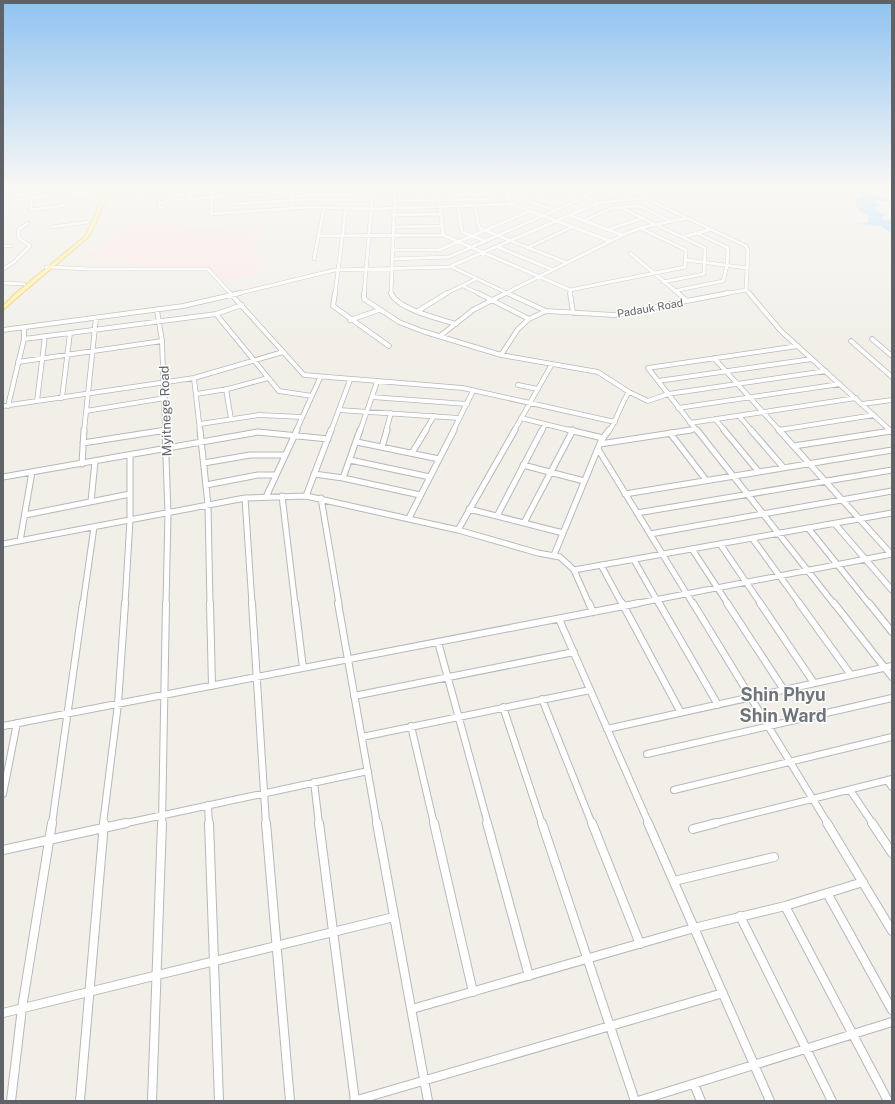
<svg xmlns="http://www.w3.org/2000/svg" width="895" height="1104" viewBox="0 0 895 1104" font-family="'Public Sans',sans-serif">
  <style>
    .medical { fill: #fce8e6 }
    .water { fill: #aadaff }
    .lines { fill: none; stroke-linecap: round; stroke-linejoin: round }
    .minor-far4-casing { stroke: #b5b8bc; stroke-width: 4 }
    .minor-far3-casing { stroke: #b5b8bc; stroke-width: 5.5 }
    .minor-far2-casing { stroke: #b5b8bc; stroke-width: 7 }
    .minor-far1-casing { stroke: #b5b8bc; stroke-width: 8 }
    .minor-casing { stroke: #b5b8bc; stroke-width: 10 }
    .major-casing { stroke: #f2c960; stroke-width: 2 }
    .minor-far4 { stroke: #fff; stroke-width: 3 }
    .minor-far3 { stroke: #fff; stroke-width: 4 }
    .minor-far2 { stroke: #fff; stroke-width: 5 }
    .minor-far1 { stroke: #fff; stroke-width: 6 }
    .minor { stroke: #fff; stroke-width: 8 }
    .major { fill: #fff2af; fill-rule: evenodd }
    .labels { text-anchor: middle; stroke-width: 3; stroke-linejoin: round; paint-order: stroke }
    .far-street-label { font-size: 11px; fill: #5f6368; stroke: #fff }
    .street-label { font-size: 13px; fill: #5f6368; stroke: #fff }
    .near-quarter-label { font-size: 18px; font-weight: bold; fill: #70757a; stroke: #fff }
  </style>
  <rect width="100%" height="100%" fill="#f1efe8"/>
  <path class="medical" d="M 131,221 L 265,234 L 249,252 L 261,257 L 255,274 L 226,282 L 210,267 L 155,267 L 83,260 Z"/>
  <path class="water" d="M 855,187 L 869,195 L 892,200 L 892,202 L 875,200 L 880,206 L 875,207 L 875,210 L 885,215 L 881,218 L 886,220 L 892,219 L 892,233 L 880,226 L 857,223 L 867,223 L 869,219 L 867,214 C 858,212 856,207 854,199 L 863,196 L 859,189 Z"/>
  <g class="lines">
    <defs>
      <path id="minor-far4" d="M 174,187 L 170,200 L 311,191 L 348,191
        M 213,187 L 211,214 L 310,207 L 371,209 L 511,204
        M 422,187 L 422,201
        M 438,187 L 443,235 L 570,290 L 571,294
        M 485,187 L 491,201
        M 503,187 L 511,204 L 610,241
        M 503,187 L 522,187
        M 557,187 L 560,192 L 577,201
        M 574,187 L 598,203
        M 631,187 L 645,198 L 746,246 L 748,250 L 746,290 L 750,294
        M 235,188 L 264,187
        M 578,190 L 632,188
        M 523,193 L 528,201 L 554,210
        M 506,194 L 559,191
        M 77,196 L 100,195
        M 105,196 L 171,195
        M 41,197 L 46,187
        M 33,198 L 30,210 L 67,205 L 72,193
        M 190,199 L 192,187
        M 3,201 L 137,187
        M 394,201 L 490,199
        M 233,204 L 313,199 L 372,200
        M 637,205 L 670,221
        M 475,206 L 479,228 L 567,263
        M 458,207 L 462,232 L 485,241
        M 164,208 L 159,206 L 159,204 L 170,200
        M 292,208 L 293,187
        M 621,208 L 705,248 L 704,274 L 663,282
        M 393,215 L 440,214
        M 569,215 L 622,235
        M 583,221 L 612,208 L 639,206
        M 52,227 L 88,222
        M 393,227 L 442,226
        M 607,230 L 643,218
        M 319,236 L 443,235
        M 683,237 L 712,229
        M 3,246 L 11,246
        M 498,247 L 553,270
        M 527,248 L 572,227
        M 392,250 L 439,250 L 530,211
        M 630,253 L 679,294
        M 314,259 L 324,208
        M 392,259 L 449,257 L 588,196
        M 686,260 L 747,268
        M 46,267 L 91,269 L 208,269 L 231,294
        M 452,267 L 509,294
        M 3,269 L 14,262 L 30,246 L 19,238 L 18,230 L 28,223
        M 3,283 L 24,284
        M 463,286 L 480,294
        M 570,290 L 685,267 L 686,250 L 640,228
        M 674,291 L 723,281 L 727,266 L 728,248 L 697,233
        M 236,294 L 335,270 L 449,267 L 598,203 L 645,198
        M 335,294 L 346,208
        M 364,294 L 373,187
        M 391,294 L 395,187
        M 445,294 L 476,279
        M 504,294 L 627,233 L 644,227 L 687,218
        M 723,294 L 746,290"/>
      <path id="minor-far3" d="M 230,293 L 304,375 L 463,388 L 615,422
        M 335,293 L 333,306 L 389,346
        M 364,293 L 364,299 L 399,322 L 422,331 L 501,355 L 598,372 L 629,392 L 648,401 L 668,394 L 826,371
        M 391,293 C 397,309 440,319 456,324
        M 478,293 L 529,319
        M 507,293 L 546,311
        M 570,293 L 573,313
        M 678,293 L 687,301
        M 749,293 L 781,331 L 891,431
        M 157,310 L 162,341 L 165,431
        M 418,311 L 447,293
        M 216,314 L 279,391 L 312,396
        M 350,320 L 379,310
        M 3,330 L 183,306 L 240,293
        M 440,336 L 473,310 L 506,293
        M 24,339 L 216,314 L 242,305
        M 872,339 L 892,356
        M 851,341 L 892,377
        M 501,355 L 518,329 L 529,319 L 546,311 L 614,315 L 728,293
        M 714,358 L 780,431
        M 18,362 L 162,341
        M 194,378 L 200,431
        M 658,381 L 812,359
        M 518,385 L 538,389
        M 226,389 L 231,419
        M 196,394 L 228,389 L 268,378
        M 372,397 L 467,404
        M 62,398 L 70,333
        M 37,401 L 45,336
        M 862,404 L 892,400
        M 3,406 L 194,378 L 283,352
        M 8,406 L 24,339 L 24,328
        M 678,408 L 840,384
        M 339,410 L 459,418
        M 86,411 L 165,398
        M 739,416 L 752,431
        M 521,418 L 573,431
        M 715,419 L 725,431
        M 690,423 L 856,398
        M 200,424 L 259,415 L 302,417
        M 779,430 L 874,415
        M 84,431 L 96,318
        M 162,431 L 166,430
        M 296,431 L 320,378
        M 331,431 L 350,380
        M 360,431 L 377,382
        M 386,431 L 391,413
        M 425,431 L 434,416
        M 453,431 L 473,391
        M 514,431 L 552,364
        M 542,431 L 545,424
        M 609,431 C 618,418 620,405 629,392
        M 685,431 L 695,429
        M 697,431 L 648,368 L 798,346"/>
      <path id="minor-far2" d="M 165,430 L 168,513 L 166,604
        M 200,430 L 208,505 L 210,604
        M 569,430 L 603,438
        M 697,430 L 834,604
        M 724,430 L 758,471
        M 751,430 L 783,467
        M 779,430 L 892,555
        M 779,430 L 781,430
        M 889,430 L 892,432
        M 670,433 L 706,480
        M 357,442 L 439,459
        M 83,443 L 166,430
        M 600,444 L 691,430
        M 794,446 L 891,431
        M 382,447 L 387,430
        M 598,449 L 693,604
        M 412,453 L 426,430
        M 350,460 L 430,477
        M 204,463 L 250,455 L 285,455
        M 82,464 L 84,430
        M 523,465 L 584,481
        M 314,474 L 343,478 L 420,495
        M 3,477 L 258,432 L 328,439
        M 343,478 L 360,430
        M 206,485 L 258,475 L 276,475
        M 625,494 L 892,450
        M 282,496 L 295,604
        M 306,496 L 331,430
        M 266,497 L 297,430
        M 245,498 L 252,604
        M 321,498 L 339,604
        M 91,501 L 95,462
        M 469,509 L 563,533
        M 637,513 L 892,470
        M 25,515 L 130,494
        M 497,516 L 542,430
        M 409,518 L 454,430
        M 524,523 L 573,430
        M 835,524 L 892,590
        M 808,528 L 869,604
        M 458,530 L 515,430
        M 650,534 L 892,491
        M 752,538 L 800,604
        M 20,541 L 32,472
        M 3,544 L 245,498 L 306,496 L 458,530 L 538,553 L 560,557 L 574,570 L 589,604
        M 720,544 L 761,604
        M 692,549 L 728,604
        M 554,555 L 601,441 L 609,430
        M 634,560 L 659,604
        M 601,565 L 622,604
        M 574,570 L 892,513
        M 83,604 L 94,527
        M 125,604 L 130,520 L 130,455
        M 634,604 L 892,554"/>
      <path id="minor-far1" d="M 210,603 L 212,686
        M 252,603 L 266,824
        M 295,603 L 303,668
        M 338,603 L 377,824
        M 589,603 L 593,612
        M 622,603 L 681,713
        M 659,603 L 718,705
        M 693,603 L 828,824
        M 727,603 L 784,690
        M 760,603 L 814,683
        M 799,603 L 851,675
        M 834,603 L 892,677
        M 869,603 L 892,632
        M 559,619 L 649,824
        M 438,642 L 488,824
        M 354,696 L 574,652
        M 542,699 L 592,824
        M 503,707 L 542,824
        M 3,726 L 639,603
        M 411,726 L 434,824
        M 607,729 L 892,666
        M 362,737 L 590,690
        M 647,754 L 892,698
        M 887,780 L 892,787
        M 314,782 L 319,824
        M 674,790 L 892,737
        M 850,790 L 873,824
        M 3,794 L 17,723
        M 208,805 L 209,824
        M 52,824 L 83,603
        M 103,824 L 118,704 L 125,603
        M 122,824 L 368,771
        M 162,824 L 166,603
        M 712,824 L 892,779"/>
      <path id="minor" d="M 209,823 L 219,1101
        M 266,823 L 290,1101
        M 319,823 L 355,1101
        M 377,823 L 428,1101
        M 434,823 L 473,992
        M 487,823 L 529,976
        M 542,823 L 635,1101
        M 592,823 L 640,944
        M 648,823 L 770,1101
        M 827,823 L 892,931
        M 872,823 L 892,853
        M 693,829 L 716,823
        M 3,850 L 126,823
        M 674,881 L 774,857
        M 827,893 L 892,1010
        M 785,906 L 888,1101
        M 740,916 L 832,1101
        M 412,1009 L 694,928 L 785,906 L 863,882
        M 3,1013 L 394,917
        M 694,1084 L 701,1101
        M 11,1101 L 22,1008 L 52,823
        M 80,1101 L 104,823
        M 152,1101 L 162,823
        M 354,1101 L 723,993
        M 638,1101 L 892,1022"/>
      <path id="major" d="M 107,187 L 111,187 L 91,233 L 85,240 L 20,295 L 3,310 L 3,306 L 16,293 L 83,238 L 87,233 Z"/>
    </defs>
    <use href="#minor-far4" class="minor-far4-casing"/>
    <use href="#minor-far3" class="minor-far3-casing"/>
    <use href="#minor-far2" class="minor-far2-casing"/>
    <use href="#minor-far1" class="minor-far1-casing"/>
    <use href="#minor" class="minor-casing"/>
    <use href="#major" class="major-casing"/>
    <use href="#minor-far4" class="minor-far4"/>
    <use href="#minor-far3" class="minor-far3"/>
    <use href="#minor-far2" class="minor-far2"/>
    <use href="#minor-far1" class="minor-far1"/>
    <use href="#minor" class="minor"/>
    <use href="#major" class="major"/>
  </g>
  <linearGradient id="sky" x2="0" y2="1"><stop stop-color="#8fc3f1"/><stop offset="0.55" stop-color="#f9f8f5"/><stop offset="1" stop-color="#f9f8f5" stop-opacity="0"/></linearGradient>
  <rect width="895" height="341" fill="url(#sky)"/>
  <g class="labels">
    <g class="far-street-label">
      <text transform="translate(650 308) rotate(-10)" y="4">Padauk Road</text>
    </g>
    <g class="street-label">
      <text transform="translate(165 411) rotate(-92)" y="5">Myitnege Road</text>
    </g>
    <g class="near-quarter-label">
      <text x="783" y="701">Shin Phyu<tspan x="783" dy="21">Shin Ward</tspan></text>
    </g>
  </g>
  <rect width="895" height="1104" fill="none" stroke="#5f6368" stroke-width="8"/>
</svg>
